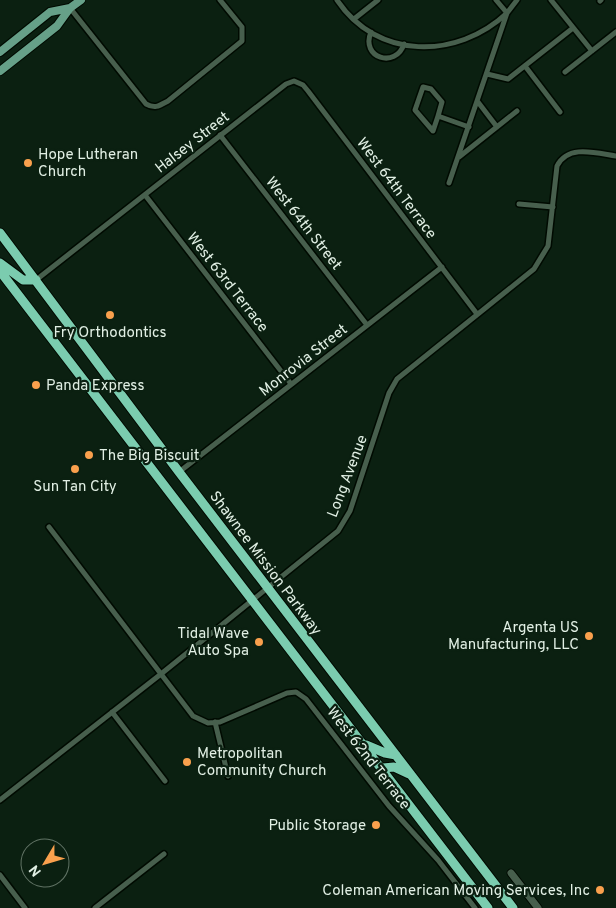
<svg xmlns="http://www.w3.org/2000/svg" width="616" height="908" viewBox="0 0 616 908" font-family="Overpass,sans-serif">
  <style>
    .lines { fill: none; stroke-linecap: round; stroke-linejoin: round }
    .street-casing { stroke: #000a01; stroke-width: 8 }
    .secondary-casing { stroke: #000a01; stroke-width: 9 }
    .primary-casing { stroke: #000a01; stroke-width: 10 }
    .highway-casing { stroke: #000a01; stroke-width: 11 }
    .street { stroke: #475f4d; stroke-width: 5 }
    .secondary { stroke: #475f4d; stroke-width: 7 }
    .primary { stroke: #66a088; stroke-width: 8 }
    .highway { stroke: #7bccaf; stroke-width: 9 }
    .poi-dot { fill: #f9a04d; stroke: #0b2011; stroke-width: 2 }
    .labels { text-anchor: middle; stroke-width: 4.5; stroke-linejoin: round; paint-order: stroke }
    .street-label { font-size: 15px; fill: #e1efe4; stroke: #0b2011 }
    .poi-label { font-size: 15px; fill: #e1efe4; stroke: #0b2011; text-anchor: start }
  </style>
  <rect width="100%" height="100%" fill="#0b2011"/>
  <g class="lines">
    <defs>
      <path id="street" d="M 337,0 C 377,60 457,60 507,13 L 496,0
        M 551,0 L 592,51
        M 600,1 L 601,0
        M 70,8 L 146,104 C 155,109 159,106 168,101 L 242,41 L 242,27 L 220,0
        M 354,19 L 378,0
        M 371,32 C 360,58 396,69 404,44
        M 525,66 L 560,112
        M 565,72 L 616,32
        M 487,74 L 508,79 L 573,28
        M 478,102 L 497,127
        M 438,116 L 433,131 L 415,110 L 423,87 L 431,89 L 442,102 L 438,116 L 469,127
        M 220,135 L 367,325
        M 459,157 L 517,111
        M 449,183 L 507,13 L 517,0
        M 145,195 L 291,384
        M 519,204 L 553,207
        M 36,280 L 286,84 L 294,81 L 303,85 L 308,91 L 477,314
        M 179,472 L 442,267
        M 49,527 L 193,716 L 208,723 L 220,722 L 287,693 L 296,692 L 306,699 L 389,806 L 438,860 L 475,908
        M 112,712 L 165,781
        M 215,722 L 228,776
        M 0,800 L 161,674 L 338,531 L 350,511 L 389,393 L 397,379 L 534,269 L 548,246 L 557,166 C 568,144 596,153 616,156
        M 0,875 L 25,908
        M 95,908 L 164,854"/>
      <path id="secondary" d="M 511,873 L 538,908"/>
      <path id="primary" d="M 0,52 L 50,12 L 70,8
        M 0,71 L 57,26 L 70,8 L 81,0"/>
      <path id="highway" d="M 0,233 L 179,472 L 513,908
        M 0,263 L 23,280 L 36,280
        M 0,271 L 488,908
        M 366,745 L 385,753 L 396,755
        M 383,768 L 394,767 L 409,774"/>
    </defs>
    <use href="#street" class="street-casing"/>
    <use href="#secondary" class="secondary-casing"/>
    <use href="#primary" class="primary-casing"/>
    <use href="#highway" class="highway-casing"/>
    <use href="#street" class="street"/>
    <use href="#secondary" class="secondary"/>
    <use href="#primary" class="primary"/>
    <use href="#highway" class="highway"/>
  </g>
  <g class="poi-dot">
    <circle cx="28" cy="163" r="5"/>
    <circle cx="110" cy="315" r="5"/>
    <circle cx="36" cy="385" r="5"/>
    <circle cx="89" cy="455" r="5"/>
    <circle cx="75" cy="469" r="5"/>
    <circle cx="589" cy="636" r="5"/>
    <circle cx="259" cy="642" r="5"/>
    <circle cx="187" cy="762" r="5"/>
    <circle cx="376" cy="825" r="5"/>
    <circle cx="600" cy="890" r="5"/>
  </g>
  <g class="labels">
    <g class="street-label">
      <text transform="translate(192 142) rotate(-38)" y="5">Halsey Street</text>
      <text transform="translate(397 188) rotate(53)" y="5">West 64th Terrace</text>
      <text transform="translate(304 223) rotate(52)" y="5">West 64th Street</text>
      <text transform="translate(228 282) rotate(52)" y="5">West 63rd Terrace</text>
      <text transform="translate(303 360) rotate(-38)" y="5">Monrovia Street</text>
      <text transform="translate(347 476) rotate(-69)" y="5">Long Avenue</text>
      <text transform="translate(266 563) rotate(53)" y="5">Shawnee Mission Parkway</text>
      <text transform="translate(369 758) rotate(52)" y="5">West 62nd Terrace</text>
    </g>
    <g class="poi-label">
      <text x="38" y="159">Hope Lutheran<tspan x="38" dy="17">Church</tspan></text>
      <text x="110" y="337" text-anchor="middle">Fry Orthodontics</text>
      <text x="46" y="390">Panda Express</text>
      <text x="99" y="460">The Big Biscuit</text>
      <text x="75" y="491" text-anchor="middle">Sun Tan City</text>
      <text x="579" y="632" text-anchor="end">Argenta US<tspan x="579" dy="17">Manufacturing, LLC</tspan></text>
      <text x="249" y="638" text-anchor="end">Tidal Wave<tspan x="249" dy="17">Auto Spa</tspan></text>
      <text x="197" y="758">Metropolitan<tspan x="197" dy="17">Community Church</tspan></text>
      <text x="366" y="830" text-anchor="end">Public Storage</text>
      <text x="590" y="895" text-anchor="end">Coleman American Moving Services, Inc</text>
    </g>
  </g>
  <g transform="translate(45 863) rotate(232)"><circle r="24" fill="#0b2011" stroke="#617365"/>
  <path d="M0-4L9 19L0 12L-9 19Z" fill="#f9a04d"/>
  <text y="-8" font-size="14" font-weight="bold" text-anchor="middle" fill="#e1efe4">N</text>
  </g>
</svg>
